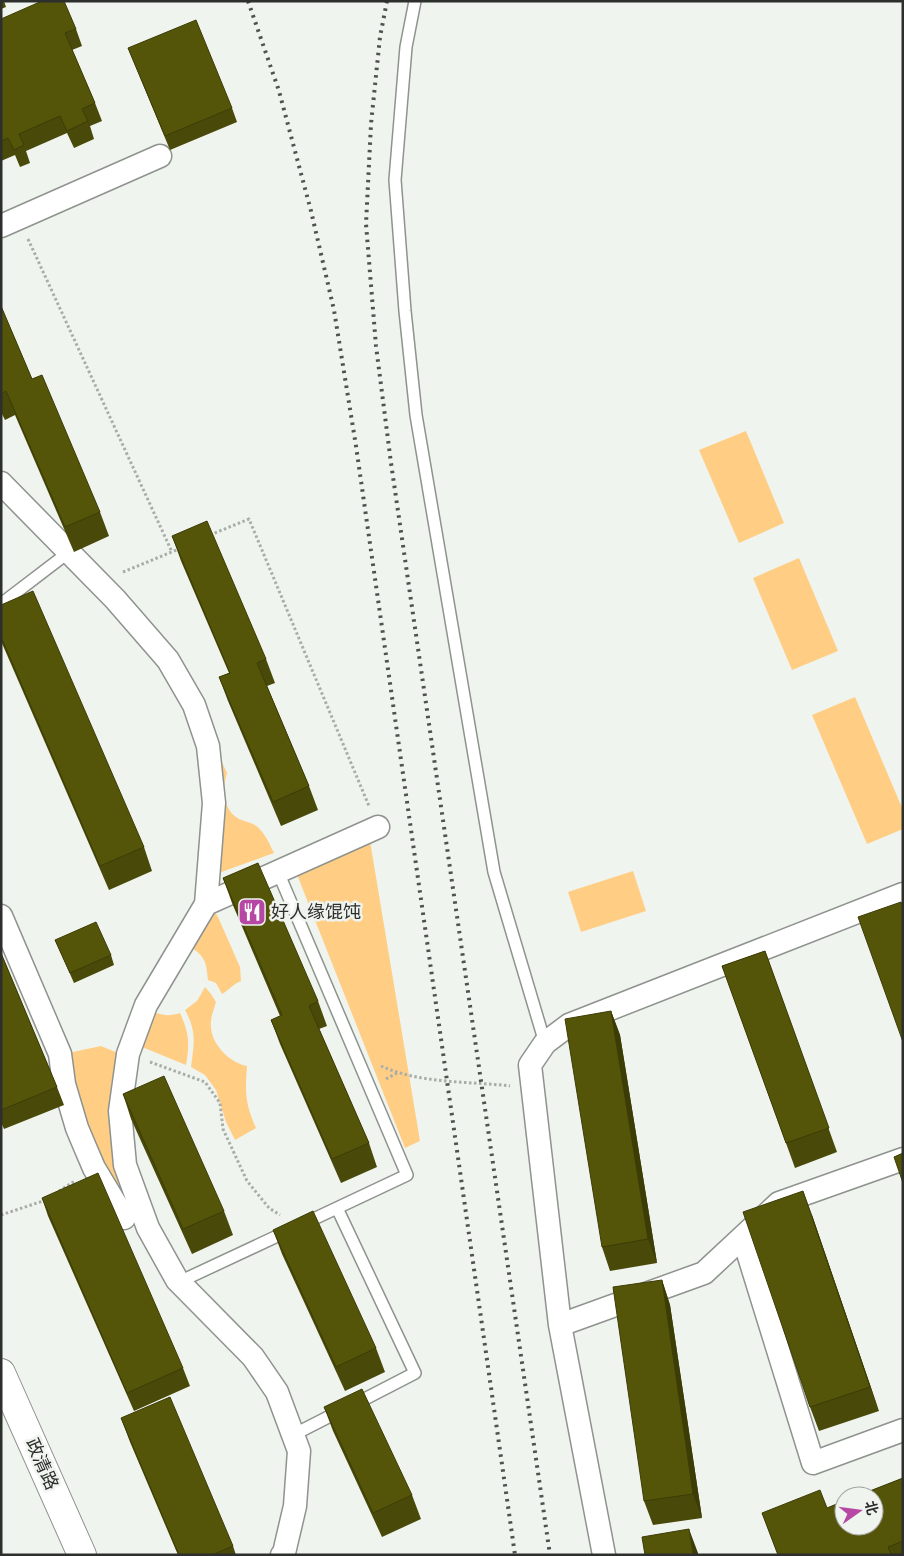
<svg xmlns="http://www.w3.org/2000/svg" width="904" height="1556" viewBox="0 0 904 1556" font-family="'Titillium Web','Noto Sans SC',sans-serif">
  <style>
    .green { fill: #ffce84 }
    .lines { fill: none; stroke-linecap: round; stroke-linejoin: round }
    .lane-casing { stroke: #8e938e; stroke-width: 14 }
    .street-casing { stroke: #8e938e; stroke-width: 25 }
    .secondary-casing { stroke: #8e938e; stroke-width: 30 }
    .path { stroke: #a9ada8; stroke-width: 3; stroke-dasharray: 2.5 2.5; stroke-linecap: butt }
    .lane { stroke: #fff; stroke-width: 11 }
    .street { stroke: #fff; stroke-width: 22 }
    .secondary { stroke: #fff; stroke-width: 28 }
    .rail { stroke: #505250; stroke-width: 4; stroke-dasharray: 2.5 5; stroke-linecap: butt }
    .wall { fill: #494909 }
    .shaded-wall { fill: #3c3c07 }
    .building { fill: #55550a; stroke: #3c3c07 }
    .labels { text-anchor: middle; stroke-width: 5; stroke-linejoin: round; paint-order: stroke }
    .poi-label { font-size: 18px; fill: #2d2f2d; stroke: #eff4ee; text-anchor: start }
    .street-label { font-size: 18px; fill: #2d2f2d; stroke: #eff4ee }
  </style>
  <rect width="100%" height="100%" fill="#eff4ee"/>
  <path class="green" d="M 746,431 L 784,523 L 739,543 L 699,450 Z
    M 799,558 L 838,651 L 792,670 L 753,578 Z
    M 855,697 L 903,810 L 903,829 L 867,844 L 812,715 Z
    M 216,750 L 227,773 C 222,789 222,809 239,819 C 243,821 249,822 253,824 C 264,830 269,843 274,853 L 213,875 Z
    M 370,841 L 420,1141 L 405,1148 L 296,872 Z
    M 633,871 L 646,911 L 581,932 L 568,892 Z
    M 213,909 L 218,917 L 240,967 L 241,981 C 233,984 229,990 222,994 L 216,983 L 208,980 C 206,960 205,956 187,945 Z
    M 205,987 L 211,994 L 216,1002 C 214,1009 211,1016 211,1022 C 209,1042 228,1062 247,1066 C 245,1093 245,1103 256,1128 L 235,1140 L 226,1122 L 216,1090 L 205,1075 L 191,1067 C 194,1043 197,1032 185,1010 L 197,1001 Z
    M 149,1010 C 160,1015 168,1017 180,1013 C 189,1033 190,1043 186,1065 L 142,1047 Z
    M 101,1046 L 118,1053 L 111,1084 L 111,1108 L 121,1182 L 113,1186 L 77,1102 L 68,1053 Z"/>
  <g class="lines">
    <defs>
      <path id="lane" d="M 415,1 L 406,47 L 395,180 L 405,311 L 416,415 L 494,872 L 545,1043
        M 1,604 L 69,552
        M 278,872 L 407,1175 L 303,1224
        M 337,1208 L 415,1373 L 355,1404
        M 179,1282 L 288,1231
        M 293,1435 L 340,1411"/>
      <path id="street" d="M 1,226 L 160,156
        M 1,483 L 115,599 L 168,660 L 194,705 L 208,746 L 214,803 L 206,904 L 378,827
        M 206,904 L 146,1005 L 128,1054 L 120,1111 L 125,1165 L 148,1228 L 177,1280 L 253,1357 L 277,1392 L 299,1451 L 295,1506 L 284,1553 L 282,1555
        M 1,916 L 60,1054 L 64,1084 L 77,1128 L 85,1147 L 94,1168 L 124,1218
        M 743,1237 L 813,1463 L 903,1430
        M 560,1325 L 704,1273 L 779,1203 L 903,1159
        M 604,1555 L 560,1325 L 530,1065 L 545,1043 L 569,1025 L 903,894"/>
      <path id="secondary" d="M 1,1373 L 82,1555"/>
    </defs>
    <use href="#lane" class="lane-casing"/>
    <use href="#street" class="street-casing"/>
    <use href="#secondary" class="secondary-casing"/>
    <path class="path" d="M 28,239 L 172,552
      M 210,535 L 249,519 L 369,806
      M 123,572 L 179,549
      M 150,1062 L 205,1082 L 220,1103 L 223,1129 L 247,1181 L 269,1208 L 280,1215
      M 381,1066 C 421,1084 468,1081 510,1086
      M 386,1079 L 397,1073
      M 59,1191 L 75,1181
      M 1,1215 L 46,1200"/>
    <use href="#lane" class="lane"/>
    <use href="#street" class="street"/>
    <use href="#secondary" class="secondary"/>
    <path class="rail" d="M 248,1 L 279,91 L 311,211 L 334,310 L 356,446 L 515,1555
      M 387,1 L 380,37 L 371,124 L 366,224 L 376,346 L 391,463 L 550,1555"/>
  </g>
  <path class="wall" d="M 1,1 L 4,1 L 6,7 L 1,9 Z
    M 1,19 L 76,29 L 82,46 L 72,50 L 95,103 L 102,121 L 90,126 L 94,139 L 74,148 L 67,133 L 26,151 L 30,163 L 20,167 L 15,155 L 1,161 Z
    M 128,48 L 232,108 L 237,122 L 170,150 Z
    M 1,306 L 32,379 L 100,512 L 109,536 L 74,552 L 15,415 L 5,420 L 1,412 Z
    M 172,536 L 266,659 L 275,683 L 267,686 L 309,786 L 318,810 L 281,826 L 228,701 L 219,677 L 229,673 L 181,561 Z
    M 1,605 L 144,847 L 152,871 L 109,890 L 1,641 Z
    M 223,878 L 318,1001 L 327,1026 L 319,1029 L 369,1143 L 377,1167 L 341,1183 L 280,1044 L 271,1020 L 280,1016 L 232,903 Z
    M 55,940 L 111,955 L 114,965 L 74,983 Z
    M 765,951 L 837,1152 L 795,1168 L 722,966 Z
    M 1,953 L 57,1087 L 64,1105 L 4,1129 L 1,1122 Z
    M 611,1011 L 620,1035 L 657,1263 L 610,1271 L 602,1247 Z
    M 123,1094 L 224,1211 L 233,1235 L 192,1254 L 131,1119 Z
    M 42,1198 L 183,1368 L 190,1386 L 134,1411 L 48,1216 Z
    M 812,1215 L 879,1411 L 819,1431 L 810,1407 Z
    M 273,1230 L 376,1348 L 385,1372 L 345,1391 L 282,1254 Z
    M 662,1280 L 670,1305 L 702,1518 L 653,1525 L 644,1501 Z
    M 324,1407 L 412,1495 L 421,1519 L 382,1537 L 333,1431 Z
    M 121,1418 L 233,1546 L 236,1555 L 178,1555 L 130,1442 Z
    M 903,1478 L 903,1555 L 778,1555 L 762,1513 L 827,1508 Z"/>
  <path class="shaded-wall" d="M 611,1011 L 620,1035 L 657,1263 L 648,1239 Z
    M 803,1191 L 812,1215 L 879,1411 L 870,1387 Z
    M 662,1280 L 670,1305 L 702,1518 L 693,1494 Z
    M 689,1529 L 698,1553 L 698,1555 L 693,1555 Z"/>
  <path class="building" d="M 42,1 L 64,1 L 76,29 L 65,33 L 95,103 L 82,109 L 88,121 L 67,131 L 60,116 L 19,134 L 24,145 L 14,150 L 8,138 L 1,141 L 1,19 Z
    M 196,20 L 232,108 L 165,136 L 128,48 Z
    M 1,306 L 32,379 L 42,375 L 100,512 L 65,527 L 6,391 L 1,394 Z
    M 207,521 L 266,659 L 257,663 L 309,786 L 273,802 L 219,677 L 230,673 L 172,536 Z
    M 33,591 L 144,847 L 100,866 L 1,637 L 1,605 Z
    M 258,863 L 318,1001 L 309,1006 L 369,1143 L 332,1159 L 271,1020 L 282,1015 L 223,878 Z
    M 901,902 L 903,908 L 903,1042 L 858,917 Z
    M 96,922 L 111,955 L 70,973 L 55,940 Z
    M 765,951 L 829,1128 L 786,1143 L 722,966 Z
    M 1,953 L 57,1087 L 1,1110 Z
    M 611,1011 L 648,1239 L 602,1247 L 565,1019 Z
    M 164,1076 L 224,1211 L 183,1229 L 123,1094 Z
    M 903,1153 L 903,1183 L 894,1157 Z
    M 98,1173 L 183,1368 L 127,1393 L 42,1198 Z
    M 803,1191 L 870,1387 L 810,1407 L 743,1212 Z
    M 313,1211 L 376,1348 L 336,1367 L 273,1230 Z
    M 662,1280 L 693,1494 L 644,1501 L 613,1287 Z
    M 362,1389 L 412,1495 L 373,1513 L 324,1407 Z
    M 170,1397 L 233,1546 L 212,1555 L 179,1555 L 121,1418 Z
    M 903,1478 L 903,1541 L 888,1547 L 891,1554 L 889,1555 L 778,1555 L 762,1513 L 820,1490 L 827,1508 L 844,1501 L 844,1526 L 874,1526 L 874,1496 L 857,1496 Z
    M 689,1529 L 693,1555 L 645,1555 L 642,1537 Z"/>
  <defs>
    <symbol id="restaurant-square" viewBox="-11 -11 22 22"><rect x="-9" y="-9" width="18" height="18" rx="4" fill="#b747a4" stroke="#eff4ee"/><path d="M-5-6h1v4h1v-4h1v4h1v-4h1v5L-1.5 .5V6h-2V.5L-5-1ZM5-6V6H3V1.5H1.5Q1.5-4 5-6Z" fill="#fff"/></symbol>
  </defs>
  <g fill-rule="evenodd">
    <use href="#restaurant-square" x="236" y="896" width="32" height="32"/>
  </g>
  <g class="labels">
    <g class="poi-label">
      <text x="271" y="918">好人缘馄饨</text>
    </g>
    <g class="street-label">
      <text transform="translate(42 1464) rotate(66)" y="6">政清路</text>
    </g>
  </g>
  <rect width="904" height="1556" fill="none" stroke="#2d2f2d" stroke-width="5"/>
  <g transform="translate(859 1511) rotate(76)"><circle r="24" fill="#eff4ee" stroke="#a1a5a1"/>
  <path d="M0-4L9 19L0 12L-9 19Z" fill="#b747a4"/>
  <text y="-8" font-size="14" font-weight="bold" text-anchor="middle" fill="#2d2f2d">北</text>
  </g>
</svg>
